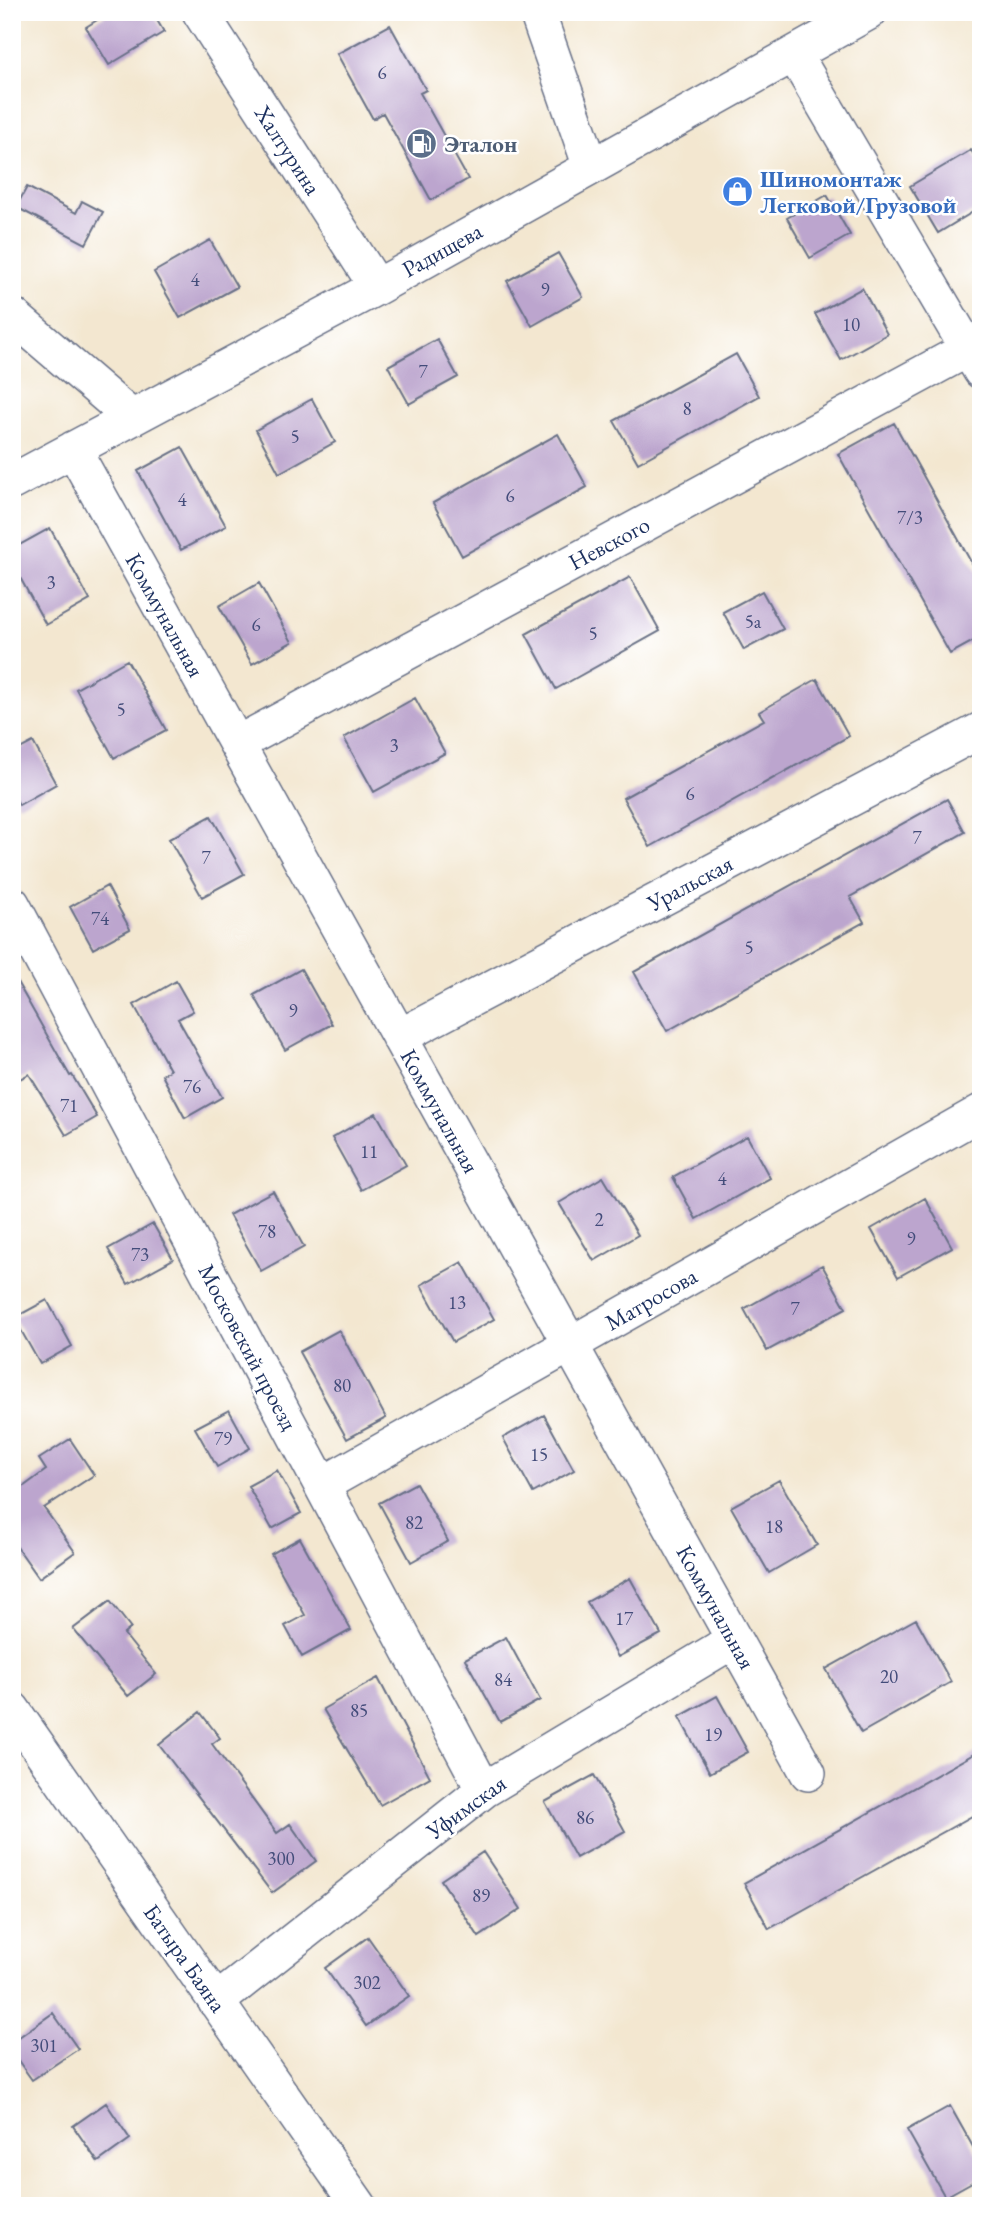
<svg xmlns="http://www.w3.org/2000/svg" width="993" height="2218" viewBox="0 0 993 2218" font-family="'EB Garamond',serif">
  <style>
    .building { fill: #bca5ce }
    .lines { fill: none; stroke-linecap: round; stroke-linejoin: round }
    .minor-casing { stroke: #676f86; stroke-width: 38 }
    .minor { stroke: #fff; stroke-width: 35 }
    .labels { text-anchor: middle; stroke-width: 5; stroke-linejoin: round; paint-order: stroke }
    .number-label { font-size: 19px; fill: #434c7a }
    .service-label { font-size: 23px; font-weight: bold; fill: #4e5e75; stroke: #fff; text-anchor: start }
    .street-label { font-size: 23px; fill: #1b2f5e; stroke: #fff }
    .shop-label { font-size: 23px; font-weight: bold; fill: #366cbe; stroke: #fff; text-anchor: start }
  </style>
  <rect width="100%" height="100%" fill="#fff"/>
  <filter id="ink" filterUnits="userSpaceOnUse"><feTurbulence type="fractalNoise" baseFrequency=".0143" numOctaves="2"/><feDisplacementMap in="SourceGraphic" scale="14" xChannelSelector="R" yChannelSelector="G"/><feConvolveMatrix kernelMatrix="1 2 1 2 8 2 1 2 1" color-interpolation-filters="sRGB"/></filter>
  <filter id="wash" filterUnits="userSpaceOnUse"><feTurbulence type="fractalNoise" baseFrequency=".00686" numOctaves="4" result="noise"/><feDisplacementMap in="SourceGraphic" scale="28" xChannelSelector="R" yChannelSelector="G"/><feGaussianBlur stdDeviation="1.57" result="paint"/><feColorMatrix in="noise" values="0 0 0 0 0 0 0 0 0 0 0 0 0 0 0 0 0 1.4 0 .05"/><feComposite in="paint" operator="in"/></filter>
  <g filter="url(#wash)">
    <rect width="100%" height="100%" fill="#f3e7d0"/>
    <g id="blocks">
      <path class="building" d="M 110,12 L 152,12 L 164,32 L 109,65 L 86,27 Z
        M 390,25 L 426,90 L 420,93 L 468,179 L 431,200 L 383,113 L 373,119 L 337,54 Z
        M 971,150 L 981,166 L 981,207 L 938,233 L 910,186 Z
        M 27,187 L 76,213 L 82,201 L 103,212 L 86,244 L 16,207 Z
        M 827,195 L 850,235 L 810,258 L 787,218 Z
        M 210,240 L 237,287 L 180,318 L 154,272 Z
        M 558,253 L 583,297 L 532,326 L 507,281 Z
        M 862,288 L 887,334 L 841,360 L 815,314 Z
        M 437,339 L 458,377 L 409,404 L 388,366 Z
        M 736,354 L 759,396 L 638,463 L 614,421 Z
        M 312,399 L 335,442 L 279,473 L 256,430 Z
        M 894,423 L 981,580 L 981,637 L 950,654 L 838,454 Z
        M 558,434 L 587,487 L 462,556 L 433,503 Z
        M 182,447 L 226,526 L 181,550 L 138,471 Z
        M 50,528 L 90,600 L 46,625 L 12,563 L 12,549 Z
        M 630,577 L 660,631 L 556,689 L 526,634 Z
        M 259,583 L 292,642 L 252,664 L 219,606 Z
        M 762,591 L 783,629 L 744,650 L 723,612 Z
        M 127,660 L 166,730 L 114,758 L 76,689 Z
        M 817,679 L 849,736 L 650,847 L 623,798 L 764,720 L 759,712 Z
        M 415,698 L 445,753 L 374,792 L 344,738 Z
        M 33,742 L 56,784 L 19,805 L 12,792 L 12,753 Z
        M 947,799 L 965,832 L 850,897 L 864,922 L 667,1031 L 634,972 Z
        M 211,816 L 244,874 L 202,897 L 169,839 Z
        M 107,886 L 130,929 L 93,949 L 70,907 Z
        M 301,969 L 332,1024 L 285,1050 L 254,995 Z
        M 12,973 L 70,1076 L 72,1075 L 97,1117 L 66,1135 L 29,1074 L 12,1083 Z
        M 176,981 L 193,1011 L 178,1019 L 222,1097 L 185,1118 L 162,1075 L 170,1070 L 134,1005 Z
        M 376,1113 L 406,1165 L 361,1190 L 332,1138 Z
        M 747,1136 L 770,1178 L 696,1219 L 673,1177 Z
        M 603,1177 L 638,1235 L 594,1261 L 559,1203 Z
        M 273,1191 L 304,1247 L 261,1271 L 229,1215 Z
        M 925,1198 L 952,1247 L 898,1277 L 871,1229 Z
        M 153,1224 L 173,1259 L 128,1284 L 108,1249 Z
        M 462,1262 L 494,1319 L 453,1342 L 421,1285 Z
        M 822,1265 L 846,1308 L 767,1351 L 744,1309 Z
        M 47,1300 L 72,1346 L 40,1364 L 14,1318 Z
        M 339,1330 L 386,1418 L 347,1439 L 299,1352 Z
        M 229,1410 L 250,1448 L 217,1467 L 195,1428 Z
        M 544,1415 L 574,1470 L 533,1493 L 503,1438 Z
        M 70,1439 L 94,1475 L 44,1508 L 75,1552 L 39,1578 L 12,1540 L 12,1495 L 46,1470 L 39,1459 Z
        M 277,1470 L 301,1513 L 272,1529 L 248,1486 Z
        M 779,1480 L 817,1545 L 769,1573 L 731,1507 Z
        M 416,1483 L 448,1541 L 411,1562 L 379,1503 Z
        M 300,1538 L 351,1630 L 302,1657 L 285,1626 L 305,1615 L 271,1554 Z
        M 630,1578 L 661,1634 L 618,1657 L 587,1602 Z
        M 110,1601 L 131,1628 L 124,1634 L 156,1674 L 128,1696 L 73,1629 Z
        M 916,1619 L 951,1682 L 861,1733 L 826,1669 Z
        M 506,1637 L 540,1700 L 500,1722 L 465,1659 Z
        M 378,1678 L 430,1777 L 380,1805 L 323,1709 Z
        M 717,1696 L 748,1752 L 710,1773 L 679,1717 Z
        M 200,1712 L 220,1738 L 212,1744 L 277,1833 L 290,1824 L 316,1861 L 272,1893 L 159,1745 Z
        M 981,1750 L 981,1811 L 769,1929 L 744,1883 Z
        M 594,1775 L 625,1831 L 576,1858 L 545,1802 Z
        M 483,1852 L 521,1909 L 479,1937 L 441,1880 Z
        M 368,1937 L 409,1996 L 366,2026 L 325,1968 Z
        M 53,2013 L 78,2049 L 32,2080 L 12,2052 L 12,2042 Z
        M 106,2103 L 130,2139 L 98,2162 L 73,2126 Z
        M 950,2106 L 981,2161 L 981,2177 L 945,2197 L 907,2130 Z"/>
    </g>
  </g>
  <g filter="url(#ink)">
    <use href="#blocks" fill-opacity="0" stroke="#676f86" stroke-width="2"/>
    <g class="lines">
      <defs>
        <path id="minor" d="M 200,12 L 377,287
          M 537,12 L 591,167
          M 794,54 L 981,371
          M 12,315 L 131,417
          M 73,449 L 808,1773
          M 12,482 L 377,287 L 869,12
          M 237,744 L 981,342
          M 12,904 L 484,1790
          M 399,1037 L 981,730
          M 322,1485 L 981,1112
          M 12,1709 L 359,2206
          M 216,2002 L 484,1790 L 734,1640"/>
      </defs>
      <use href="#minor" class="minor-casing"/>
      <use href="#minor" class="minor"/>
    </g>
  </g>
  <defs>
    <symbol id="fuel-disc" viewBox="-11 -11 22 22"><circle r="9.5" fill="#5c6f8a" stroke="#fff"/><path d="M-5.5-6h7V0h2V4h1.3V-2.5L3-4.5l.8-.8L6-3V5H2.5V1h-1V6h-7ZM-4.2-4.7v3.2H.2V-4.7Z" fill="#fff"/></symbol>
    <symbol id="shop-disc" viewBox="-11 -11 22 22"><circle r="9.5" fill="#3f7fe0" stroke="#fff"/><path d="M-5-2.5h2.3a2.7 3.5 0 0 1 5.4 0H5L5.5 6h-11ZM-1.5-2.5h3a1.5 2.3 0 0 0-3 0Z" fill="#fff"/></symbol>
  </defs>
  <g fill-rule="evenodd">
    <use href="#fuel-disc" x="404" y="126" width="35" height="35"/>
    <use href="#shop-disc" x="720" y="174" width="35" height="35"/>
  </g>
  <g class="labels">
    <g class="number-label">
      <text x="382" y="79">6</text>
      <text x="195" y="286">4</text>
      <text x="545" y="296">9</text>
      <text x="851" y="331">10</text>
      <text x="423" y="378">7</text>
      <text x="687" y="415">8</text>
      <text x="295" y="443">5</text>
      <text x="510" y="502">6</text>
      <text x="182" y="506">4</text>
      <text x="910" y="524">7/3</text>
      <text x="51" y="589">3</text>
      <text x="753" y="628">5а</text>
      <text x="256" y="631">6</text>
      <text x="593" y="640">5</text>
      <text x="121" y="716">5</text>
      <text x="394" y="752">3</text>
      <text x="690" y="800">6</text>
      <text x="917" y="844">7</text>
      <text x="206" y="864">7</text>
      <text x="100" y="925">74</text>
      <text x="749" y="954">5</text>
      <text x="293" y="1017">9</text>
      <text x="192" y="1093">76</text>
      <text x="69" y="1112">71</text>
      <text x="369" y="1158">11</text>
      <text x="722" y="1185">4</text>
      <text x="599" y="1226">2</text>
      <text x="267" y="1238">78</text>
      <text x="911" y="1245">9</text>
      <text x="140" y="1261">73</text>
      <text x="457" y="1309">13</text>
      <text x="795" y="1315">7</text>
      <text x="342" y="1392">80</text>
      <text x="223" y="1445">79</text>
      <text x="539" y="1461">15</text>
      <text x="414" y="1529">82</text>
      <text x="774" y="1533">18</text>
      <text x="624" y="1625">17</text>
      <text x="889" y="1683">20</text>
      <text x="503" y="1686">84</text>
      <text x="359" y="1717">85</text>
      <text x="713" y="1741">19</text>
      <text x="585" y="1824">86</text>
      <text x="281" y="1865">300</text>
      <text x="481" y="1902">89</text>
      <text x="367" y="1989">302</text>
      <text x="44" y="2052">301</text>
    </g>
    <g class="service-label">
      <text x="444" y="152">Эталон</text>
    </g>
    <g class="street-label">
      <text transform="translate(288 150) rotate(57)" y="8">Халтурина</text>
      <text transform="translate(442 250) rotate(-29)" y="8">Радищева</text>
      <text transform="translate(609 543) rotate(-28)" y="8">Невского</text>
      <text transform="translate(165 615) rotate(61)" y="8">Коммунальная</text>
      <text transform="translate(690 883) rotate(-28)" y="8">Уральская</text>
      <text transform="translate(440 1111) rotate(61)" y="8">Коммунальная</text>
      <text transform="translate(651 1299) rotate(-30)" y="8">Матросова</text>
      <text transform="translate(248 1347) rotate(62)" y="8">Московский проезд</text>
      <text transform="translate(716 1607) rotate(61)" y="8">Коммунальная</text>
      <text transform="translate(466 1807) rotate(-36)" y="8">Уфимская</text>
      <text transform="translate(185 1958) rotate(55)" y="8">Батыра Баяна</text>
    </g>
    <g class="shop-label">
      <text x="760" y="187">Шиномонтаж<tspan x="760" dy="26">Легковой/Грузовой</tspan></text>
    </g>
  </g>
  <rect width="993" height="2218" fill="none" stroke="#fff" stroke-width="42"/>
</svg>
